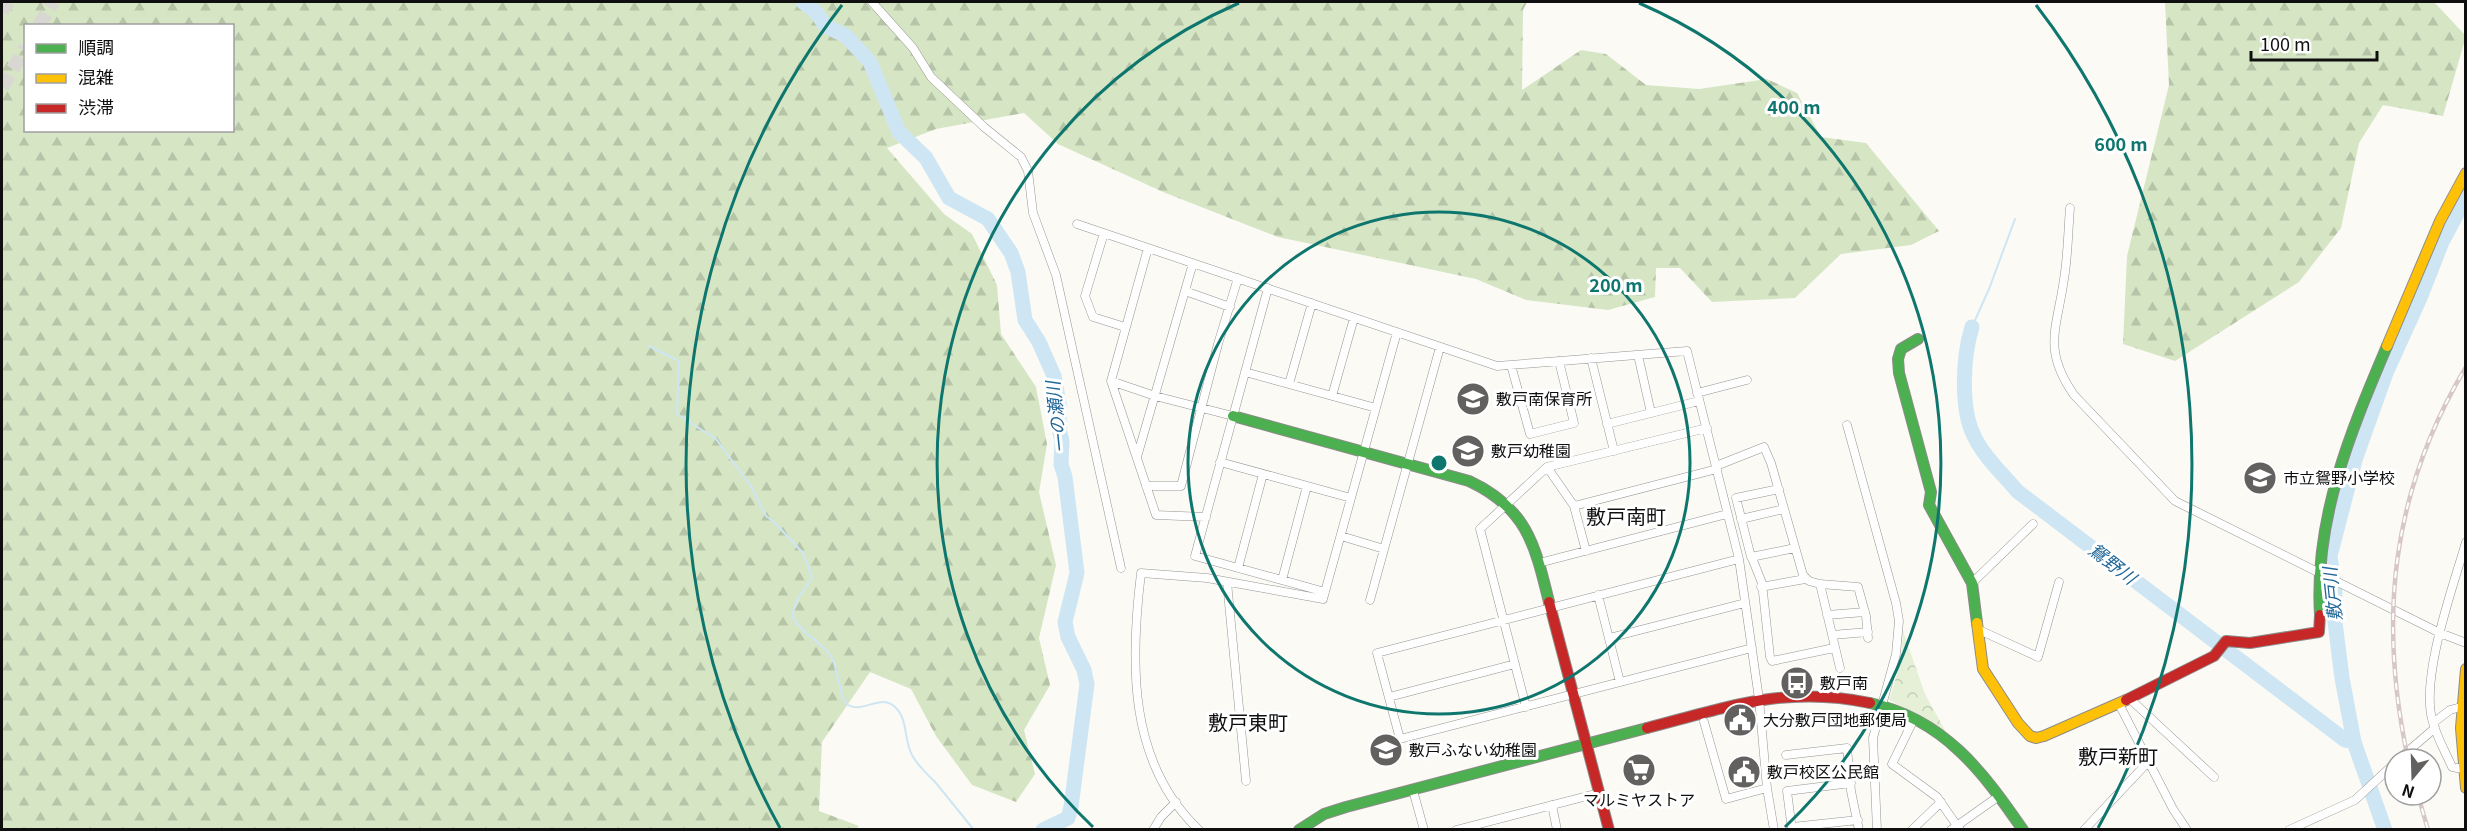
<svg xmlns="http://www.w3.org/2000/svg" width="2467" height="831" viewBox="0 0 2467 831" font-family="Georgia,'Noto Sans JP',serif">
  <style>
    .forest { fill: url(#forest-firs); fill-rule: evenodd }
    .park { fill: url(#park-crowns) }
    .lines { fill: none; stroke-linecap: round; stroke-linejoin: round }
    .stream { stroke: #cee6f3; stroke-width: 2 }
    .river { stroke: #cee6f3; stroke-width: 15 }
    .highway-tunnel { stroke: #d8d7d2; stroke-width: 14; stroke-dasharray: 14 7; stroke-linecap: butt }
    .street-casing { stroke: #959593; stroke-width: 9 }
    .fast-casing { stroke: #8c8b89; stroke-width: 12 }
    .slow-casing { stroke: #8c8b89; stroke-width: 12 }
    .jam-casing { stroke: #8c8b89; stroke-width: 12 }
    .street { stroke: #fefefe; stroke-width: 8 }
    .fast { stroke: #4caf50; stroke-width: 10 }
    .slow { stroke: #ffc107; stroke-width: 10 }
    .jam { stroke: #c62828; stroke-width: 10 }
    .rail-casing { stroke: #d7c7c7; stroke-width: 4.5 }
    .rail { stroke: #fff; stroke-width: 2; stroke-dasharray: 7; stroke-linecap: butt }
    .ring { fill: none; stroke: #0f766e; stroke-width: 3 }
    .labels { text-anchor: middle; stroke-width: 6; stroke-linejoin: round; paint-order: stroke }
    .poi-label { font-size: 16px; fill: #0f0f0f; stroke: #fff; text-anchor: start }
    .water-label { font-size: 18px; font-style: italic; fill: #216798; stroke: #fff }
    .quarter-label { font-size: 20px; fill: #0f0f0f; stroke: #fff }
    .centre { fill: #0f766e; stroke: #fff; stroke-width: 3 }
    .ring-label { font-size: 18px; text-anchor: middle; font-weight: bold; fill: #0f766e; stroke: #fff; stroke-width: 6; stroke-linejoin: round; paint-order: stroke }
  </style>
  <defs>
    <pattern id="forest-firs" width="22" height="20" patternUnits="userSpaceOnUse" patternTransform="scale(1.5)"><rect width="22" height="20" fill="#d6e6c5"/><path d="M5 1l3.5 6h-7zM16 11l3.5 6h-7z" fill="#b6c4a8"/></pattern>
    <pattern id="park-crowns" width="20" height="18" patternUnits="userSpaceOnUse" patternTransform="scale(1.5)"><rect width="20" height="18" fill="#e6f0d7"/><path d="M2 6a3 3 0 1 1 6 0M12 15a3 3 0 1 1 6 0" fill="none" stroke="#c4cdb7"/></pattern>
  </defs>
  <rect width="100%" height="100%" fill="#fbfaf5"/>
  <path class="forest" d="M 2,2 L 1527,2 L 1523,10 L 1522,90 L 1581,50 L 1606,54 L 1646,85 L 1699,89 L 1767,79 L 1797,93 L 1821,137 L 1866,143 L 1939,231 L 1911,245 L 1841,254 L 1795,298 L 1712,302 L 1680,268 L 1656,268 L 1655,297 L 1608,310 L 1526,300 L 1476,279 L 1278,237 L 1163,192 L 1058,144 L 1024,113 L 936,129 L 887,148 L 944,214 L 972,234 L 997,285 L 1001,334 L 1036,387 L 1047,444 L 1039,492 L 1056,565 L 1039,638 L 1050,685 L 1024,730 L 1035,774 L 1016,802 L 972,785 L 936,736 L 911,689 L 870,672 L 822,742 L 819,811 L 859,826 L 856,829 L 2,830 ZM 26,26 L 232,26 L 232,130 L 26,130 Z
    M 2165,2 L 2434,2 L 2466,36 L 2443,116 L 2383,105 L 2359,143 L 2341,228 L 2299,282 L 2175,361 L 2123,344 L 2127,256 L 2169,85 Z"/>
  <path class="park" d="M 1903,631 L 1925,694 L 1946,732 L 1889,700 L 1901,661 Z"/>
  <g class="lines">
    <path class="stream" d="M 1972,327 L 1989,289 L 2015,219
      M 649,346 L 679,361 L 677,414 L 716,439 L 751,486 L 766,516 L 774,522 L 803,553 L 812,578 L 798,598 L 792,615 C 800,634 822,641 832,658 C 838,669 840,701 848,705 C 863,714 882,692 896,708 C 908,720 904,741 912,755 C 917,765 928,775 936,783 C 949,799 961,814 974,830"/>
    <path class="river" d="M 803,2 L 815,11 L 826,26 L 846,36 L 870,62 L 899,132 L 926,158 L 949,198 L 988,219 L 1011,253 L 1018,272 L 1025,320 L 1039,342 L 1054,376 L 1059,403 L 1059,429 L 1062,441 L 1061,464 L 1065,477 L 1077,573 L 1065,622 L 1068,637 L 1084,670 L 1087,684 L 1071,807 L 1068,818 L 1043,830
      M 1972,327 C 1963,356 1960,408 1974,436 C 1984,457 2002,473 2017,491 L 2345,740 L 2354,742
      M 2385,830 L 2354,742 L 2342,678 L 2334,614 L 2335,593 L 2330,556 L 2355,460 L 2386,373 L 2420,298 L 2442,242 L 2466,197"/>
    <path class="highway-tunnel" d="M 2,12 L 8,2
      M 39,26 L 53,2
      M 2,87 L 26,47"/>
    <defs>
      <path id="street" d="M 872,2 L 913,48 L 931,77 L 984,127 L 1021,157 L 1028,171 L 1033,213 L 1056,275 L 1121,568
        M 2070,208 C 2068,232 2068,255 2064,279 C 2057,329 2042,349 2074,395 L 2175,501 L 2440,633 L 2466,643
        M 1077,224 L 1497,366 L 1687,351 L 1739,559 L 1759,699 L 1767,788 L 1774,830
        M 1104,233 L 1085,296 L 1093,317 L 1125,327
        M 1148,248 L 1111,381 L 1156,515 L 1206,517
        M 1268,288 L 1195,556 L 1325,592
        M 1185,291 L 1230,307
        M 1638,355 L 1651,413
        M 1591,358 L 1614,451
        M 1511,365 L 1530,434 L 1574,423 L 1559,361
        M 1245,372 L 1376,408
        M 1111,381 L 1155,396 L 1233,416
        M 1289,384 L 1312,303
        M 1697,393 L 1747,380
        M 1332,396 L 1354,318
        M 1607,424 L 1699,401
        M 1847,425 L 1896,603 L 1899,621 L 1896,654 L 1873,738 L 1877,830
        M 1137,457 L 1193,263
        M 1220,462 L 1351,498
        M 1716,466 L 1764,447 L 1771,463 L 1803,575 L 1809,581 L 1820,584 L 1840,668
        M 1547,467 L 1574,506 L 1586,551
        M 1146,486 L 1181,486 L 1218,344 L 1238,278
        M 1779,489 L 1736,498 L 1750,553 L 1762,583 L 1770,657 L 1772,661 L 1834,648
        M 1574,506 L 1717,469
        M 1741,519 L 1784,509
        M 1341,536 L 1384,549
        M 1751,557 L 1795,548
        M 1739,559 L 1377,653 L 1400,739 L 1752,648
        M 1539,563 L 1727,514
        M 1238,568 L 1263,474
        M 1282,580 L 1307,486
        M 1227,582 L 1246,781
        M 1972,583 L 2033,524
        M 1820,584 L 1858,587 L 1866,616 L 1868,638
        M 1761,587 L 1805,579
        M 1598,595 L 1620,682
        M 1370,600 L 1440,347
        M 1827,615 L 1865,612
        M 1977,629 L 2038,657 L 2059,582
        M 1832,635 L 1868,632
        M 1609,638 L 1745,603
        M 1389,697 L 1515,664
        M 2130,699 L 2214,777
        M 2119,704 L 2173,809 L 2187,830
        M 1526,707 L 1480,529 L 1547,467 L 1707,428
        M 1914,719 L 1892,764 L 1937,797 L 1960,830
        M 1704,722 L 1726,799 L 1767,788
        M 2433,723 L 2450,710 L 2461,707
        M 1786,755 L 1847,748 L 1851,791 L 1859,830
        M 2399,759 L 2435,728
        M 2463,769 L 2452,767 C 2445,751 2436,736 2432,719 C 2421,675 2453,587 2466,542
        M 1414,794 L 1424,830
        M 1552,805 L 1557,830
        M 1792,827 L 1858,820
        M 1153,830 L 1161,817 L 1176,802
        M 1199,830 C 1128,763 1130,663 1141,573 L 1207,578 L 1323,599 L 1397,332
        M 1456,830 L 1599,793
        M 1792,830 L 1787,791 L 1851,783
        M 1912,830 L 1941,802
        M 1951,830 L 1999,796
        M 2084,830 L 2149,761
        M 2289,830 L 2355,800 L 2395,763"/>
      <path id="fast" d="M 1918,339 L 1901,349 L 1898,359 L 1899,373 L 1931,492 L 1929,505 L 1972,583 L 1977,623
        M 1233,416 L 1469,481 C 1527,508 1535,545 1549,602
        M 2320,615 C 2314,519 2350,433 2387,346
        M 1870,703 C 1944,719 1983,772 2023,830
        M 1299,830 L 1324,814 L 1346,807 L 1647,728"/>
      <path id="slow" d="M 2387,346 L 2440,221 L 2466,173
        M 1977,623 L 1983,669 L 2018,723 L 2030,736 L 2036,738 L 2044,736 L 2126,700
        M 2466,669 L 2461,728 L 2466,788"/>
      <path id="jam" d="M 1549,602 L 1609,830
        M 2126,700 L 2214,656 L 2226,641 L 2250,643 L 2319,632 L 2320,615
        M 1647,728 C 1728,707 1786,685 1870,703"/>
    </defs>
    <use href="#street" class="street-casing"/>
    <use href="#fast" class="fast-casing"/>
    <use href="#slow" class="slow-casing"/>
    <use href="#jam" class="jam-casing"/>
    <use href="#street" class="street"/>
    <use href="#fast" class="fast"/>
    <use href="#slow" class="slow"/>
    <use href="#jam" class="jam"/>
    <defs>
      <path id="rail" d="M 2408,759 C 2378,619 2391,492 2466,367
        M 2418,795 L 2428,830"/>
    </defs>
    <use href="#rail" class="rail-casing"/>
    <use href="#rail" class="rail"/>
  </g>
  <g class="ring">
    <circle cx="1439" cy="463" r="251"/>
    <path d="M1093 827A502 502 0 0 1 1239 3M1639 3A502 502 0 0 1 1785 827"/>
    <path d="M780 828A753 753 0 0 1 842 5M2036 5A753 753 0 0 1 2098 828"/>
  </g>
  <defs>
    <symbol id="school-disc" viewBox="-11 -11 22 22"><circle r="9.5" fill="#626160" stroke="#fff"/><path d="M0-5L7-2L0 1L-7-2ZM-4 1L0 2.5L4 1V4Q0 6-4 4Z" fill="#fff"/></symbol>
    <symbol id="bus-disc" viewBox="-11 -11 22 22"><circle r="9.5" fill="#626160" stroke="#fff"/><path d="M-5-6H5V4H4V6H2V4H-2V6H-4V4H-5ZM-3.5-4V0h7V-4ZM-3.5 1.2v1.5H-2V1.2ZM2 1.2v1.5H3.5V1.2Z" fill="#fff"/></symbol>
    <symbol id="civic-disc" viewBox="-11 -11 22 22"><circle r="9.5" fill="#626160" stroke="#fff"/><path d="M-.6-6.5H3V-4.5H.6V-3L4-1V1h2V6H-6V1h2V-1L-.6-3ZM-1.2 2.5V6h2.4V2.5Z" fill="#fff"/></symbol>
    <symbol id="supermarket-disc" viewBox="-11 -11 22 22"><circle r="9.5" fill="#626160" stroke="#fff"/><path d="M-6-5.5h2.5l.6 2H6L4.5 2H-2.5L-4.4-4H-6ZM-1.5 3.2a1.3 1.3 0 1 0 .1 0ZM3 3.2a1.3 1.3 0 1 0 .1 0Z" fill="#fff"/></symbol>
  </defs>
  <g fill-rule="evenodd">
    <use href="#school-disc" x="1454" y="380" width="38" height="38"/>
    <use href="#school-disc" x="1449" y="432" width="38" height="38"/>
    <use href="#school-disc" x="2241" y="459" width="38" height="38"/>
    <use href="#bus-disc" x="1778" y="664" width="38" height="38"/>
    <use href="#civic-disc" x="1721" y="701" width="38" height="38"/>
    <use href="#school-disc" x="1367" y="731" width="38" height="38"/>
    <use href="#supermarket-disc" x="1620" y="751" width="38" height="38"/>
    <use href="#civic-disc" x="1725" y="753" width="38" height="38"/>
  </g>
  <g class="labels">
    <g class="poi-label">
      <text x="1496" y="405">敷戸南保育所</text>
      <text x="1491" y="457">敷戸幼稚園</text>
      <text x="2283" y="484">市立鴛野小学校</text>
      <text x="1820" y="689">敷戸南</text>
      <text x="1763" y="726">大分敷戸団地郵便局</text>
      <text x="1409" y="756">敷戸ふない幼稚園</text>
      <text x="1767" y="778">敷戸校区公民館</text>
      <text x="1639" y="806" text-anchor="middle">マルミヤストア</text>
    </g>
    <g class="water-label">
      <text transform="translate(1057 417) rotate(-96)" y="6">一の瀬川</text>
      <text transform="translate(2112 564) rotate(38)" y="6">鴛野川</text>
      <text transform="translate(2333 594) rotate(-96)" y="6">敷戸川</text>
    </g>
    <g class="quarter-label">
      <text x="1626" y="524">敷戸南町</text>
      <text x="1248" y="730">敷戸東町</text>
      <text x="2118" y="764">敷戸新町</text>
    </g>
  </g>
  <circle cx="1439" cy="463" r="9" class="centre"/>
  <g class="ring-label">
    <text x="1794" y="114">400 m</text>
    <text x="2121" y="151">600 m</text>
    <text x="1616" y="292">200 m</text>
  </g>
  <rect width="2467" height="831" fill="none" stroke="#0f0f0f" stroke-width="6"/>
  <rect x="24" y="24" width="210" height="108" fill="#ffffff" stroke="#9f9f9f" stroke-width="1.5"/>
  <rect x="36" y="44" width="30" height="9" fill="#4caf50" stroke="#9f9f9f" stroke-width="1.5"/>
  <text x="78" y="54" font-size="18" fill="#0f0f0f">順調</text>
  <rect x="36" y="74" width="30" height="9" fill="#ffc107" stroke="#9f9f9f" stroke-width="1.5"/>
  <text x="78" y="84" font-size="18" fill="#0f0f0f">混雑</text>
  <rect x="36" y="104" width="30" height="9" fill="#c62828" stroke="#9f9f9f" stroke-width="1.5"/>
  <text x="78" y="114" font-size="18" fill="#0f0f0f">渋滞</text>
  <g transform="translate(2413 777) rotate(199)"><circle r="28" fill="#ffffff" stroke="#9f9f9f" stroke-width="1.5"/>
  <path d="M0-4.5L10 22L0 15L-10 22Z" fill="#626160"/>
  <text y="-9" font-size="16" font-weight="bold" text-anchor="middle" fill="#0f0f0f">N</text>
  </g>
  <path d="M2251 51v9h126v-9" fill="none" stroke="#0f0f0f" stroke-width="3"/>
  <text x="2260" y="51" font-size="18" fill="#0f0f0f" stroke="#ffffff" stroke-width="4.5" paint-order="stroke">100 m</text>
</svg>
